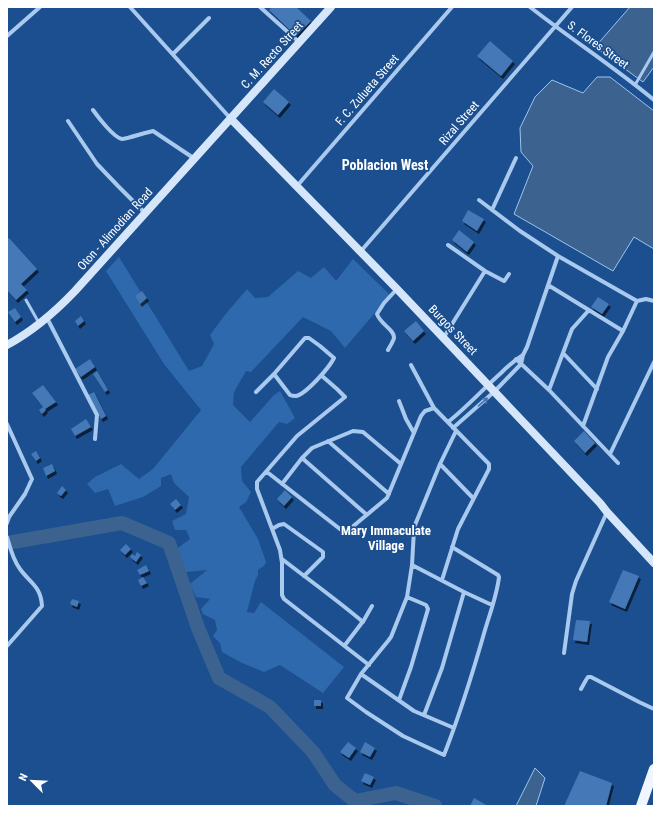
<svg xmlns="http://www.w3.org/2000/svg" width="661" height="813" viewBox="0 0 661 813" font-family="'Roboto Condensed',sans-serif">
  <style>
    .green { fill: #2e69ad }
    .water { fill: #3c6290; stroke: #9cc4f0 }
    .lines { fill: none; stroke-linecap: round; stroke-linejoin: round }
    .river { stroke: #3c6290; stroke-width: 14 }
    .building { fill: #4478b7; filter: url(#shadow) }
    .lane { stroke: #a9c9ee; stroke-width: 3 }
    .street { stroke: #a9c9ee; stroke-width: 4 }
    .secondary { stroke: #d6e6fa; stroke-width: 8 }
    .primary { stroke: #f0f6ff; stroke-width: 10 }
    .oneway { stroke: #4674ac }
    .labels { text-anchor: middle; stroke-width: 3.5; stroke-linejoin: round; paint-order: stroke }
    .street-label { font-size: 12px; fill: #fff; stroke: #1b4f8f }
    .neighbourhood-label { font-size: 13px; font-weight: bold; fill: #fff; stroke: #1b4f8f }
    .quarter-label { font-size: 14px; font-weight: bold; fill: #fff; stroke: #1b4f8f }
  </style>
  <defs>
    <filter id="shadow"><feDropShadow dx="2" dy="3" stdDeviation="0" flood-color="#0009"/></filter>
  </defs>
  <rect width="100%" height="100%" fill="#1b4f8f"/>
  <path class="green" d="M 119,257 L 189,371 L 202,366 L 214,344 L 210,335 L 224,316 L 247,289 L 255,298 L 268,297 L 298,271 L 311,278 L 324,267 L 336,281 L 353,259 L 390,295 L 345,348 L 331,331 L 303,317 L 251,372 L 246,371 L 234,392 L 233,405 L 250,422 L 274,395 L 280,391 L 295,418 L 287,424 L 279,422 L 241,467 L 242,481 L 251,492 L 246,502 L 239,507 L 258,539 L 266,562 L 264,566 L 258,570 L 258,575 L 255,581 L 247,612 L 254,613 L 261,602 L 344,667 L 323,693 L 280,665 L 264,672 L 240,662 L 222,652 L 220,643 L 213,636 L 217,630 L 215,620 L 203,614 L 201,609 L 210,599 L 196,597 L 190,584 L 207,570 L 175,573 L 170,554 L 190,539 L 186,530 L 175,530 L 172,521 L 186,514 L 189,497 L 174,483 L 171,474 L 161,478 L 161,486 L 143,497 L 115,506 L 108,489 L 95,493 L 87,484 L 95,477 L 121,464 L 139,479 L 153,469 L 201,410 L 164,364 L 106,271 Z"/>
  <path class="water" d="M 630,7 L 654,7 L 654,67 L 643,82 L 595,47 Z
    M 597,77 L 610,77 L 654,111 L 654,249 L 634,237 L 613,271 L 514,214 L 533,166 L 521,152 L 520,128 L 535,97 L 552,80 L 583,93 Z
    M 535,768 L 545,778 L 536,806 L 516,806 Z"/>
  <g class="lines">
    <path class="river" d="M 13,542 L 122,523 L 169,543 L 198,628 L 219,678 L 270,707 L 313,752 L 335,785 L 355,801 L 396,793 L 435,806"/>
  </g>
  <path class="building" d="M 272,7 L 296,7 L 311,21 L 296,36 L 269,10 Z
    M 490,41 L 513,61 L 501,76 L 477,56 Z
    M 274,89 L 289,102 L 278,115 L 263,102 Z
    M 468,210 L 484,219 L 477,231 L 462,221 Z
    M 459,230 L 474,242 L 467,252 L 452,240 Z
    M 9,238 L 37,269 L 21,284 L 27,290 L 16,300 L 7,290 L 7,240 Z
    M 142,291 L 147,298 L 140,304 L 135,296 Z
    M 598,297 L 609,304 L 602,314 L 591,307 Z
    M 15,308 L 21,317 L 15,322 L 8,312 Z
    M 81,316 L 84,321 L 78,326 L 75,321 Z
    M 416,321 L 424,331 L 413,341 L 404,331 Z
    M 90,359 L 95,367 L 81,377 L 75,369 Z
    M 97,371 L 108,390 L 105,392 L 93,374 Z
    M 43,385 L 56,402 L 45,409 L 46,410 L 42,414 L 39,410 L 43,407 L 32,393 Z
    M 94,392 L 106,416 L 101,419 L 88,395 Z
    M 86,419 L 91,427 L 75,436 L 71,429 Z
    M 584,431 L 595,443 L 585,453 L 574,441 Z
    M 36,451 L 40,458 L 36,461 L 31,454 Z
    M 52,464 L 55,471 L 46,476 L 43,468 Z
    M 62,486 L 66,490 L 61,496 L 57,493 Z
    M 285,490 L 292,497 L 284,506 L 277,499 Z
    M 176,499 L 181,505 L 175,510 L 170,504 Z
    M 126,544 L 131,549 L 125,555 L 120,550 Z
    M 137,552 L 141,555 L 136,562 L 130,557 L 132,554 L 135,556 Z
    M 146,565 L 149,571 L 140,575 L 137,570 Z
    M 623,570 L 639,576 L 625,609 L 609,602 Z
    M 143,577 L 147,583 L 141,586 L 138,580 Z
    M 72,599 L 79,601 L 77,607 L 70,604 Z
    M 576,620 L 590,621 L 587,642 L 573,640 Z
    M 314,700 L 321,700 L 321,706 L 314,706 Z
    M 348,742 L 356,748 L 349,758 L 340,752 Z
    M 365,742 L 375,748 L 370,757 L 360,752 Z
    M 580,771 L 612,783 L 606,806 L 564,806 Z
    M 365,773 L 374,777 L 370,785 L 361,781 Z
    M 474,798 L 488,806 L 470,806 Z"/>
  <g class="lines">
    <path class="lane" d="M 635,85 L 654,52
      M 26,300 L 39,323"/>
    <path class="street" d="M 130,7 L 231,119
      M 260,7 L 299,42
      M 530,7 C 571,39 614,67 654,100
      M 7,36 L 40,7
      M 173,54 L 209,18
      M 93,110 C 98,117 114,138 122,139 C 126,139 147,132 153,131 L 195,159
      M 68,121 L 97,164 L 118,186 L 145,213
      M 297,186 L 452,7
      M 479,200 L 520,231 L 558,256 L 637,301
      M 492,210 L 516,158
      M 448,245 L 485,271 L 504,281 L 505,280 L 509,274
      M 361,251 L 572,7
      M 548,285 L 623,331
      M 47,318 L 97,415 L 95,439
      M 444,337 L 485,271
      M 388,350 C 390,346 393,342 394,338 C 395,330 380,324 377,314 L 384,303 L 397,289
      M 563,353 L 597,389
      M 516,359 L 549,390 L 618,463
      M 411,365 L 434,408 L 489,464 L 489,469 L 458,529 L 442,580
      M 322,376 L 337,389 L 345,397 L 297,436 L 257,482 L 257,489 L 280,550 L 282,563 L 282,595 L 284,599 L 369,665
      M 549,390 L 572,329 L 589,310
      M 256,392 L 274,374 L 305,338 L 309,338 L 320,346 L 334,358 C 329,368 306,394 296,396 C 294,396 292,396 290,395 L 274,374
      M 399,401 L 406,419 L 414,433
      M 448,422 C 467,407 483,389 501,373 C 508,366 515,360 523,355
      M 7,424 L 32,479 L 25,494 L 9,517 L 7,523
      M 583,426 L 608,357 L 623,331 L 637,301 L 646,299 L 654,301
      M 453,428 L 495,391 L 521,364 L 523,355 L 527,347 L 558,256
      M 328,441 L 389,494
      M 610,454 L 654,362
      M 302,458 L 367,515
      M 440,464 L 473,498
      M 267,472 L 345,533 L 387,498 L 421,416 L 425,411 L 434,408
      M 282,484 L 302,458 L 312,448 L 353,431 L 363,432 L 401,464
      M 272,529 L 279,525 L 284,524 L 323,552 L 323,557 L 304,576
      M 7,537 C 10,548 13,560 20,569 C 30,583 41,586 42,606 L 7,646
      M 452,547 L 498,575 L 499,577 C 497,595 490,613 485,630 C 473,672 460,714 444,755 L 403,736 L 366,712 L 347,698 L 361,674 L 388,641 L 391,637 L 407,597 L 412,565 L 414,530 L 415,525 L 440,464 L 456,431
      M 282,559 C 309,580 337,600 363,622
      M 412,565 L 464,592 L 492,605
      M 345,645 L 364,620 L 372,606
      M 564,653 L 572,594 L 576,581 L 607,512
      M 361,674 L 414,711 L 454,728
      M 581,689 L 586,680 L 588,677 L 591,677 L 639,702 L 654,709
      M 399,700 L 411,667 L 428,609 L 426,605 L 407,597
      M 424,715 L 442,668 L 464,592"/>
    <path class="secondary" d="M 231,119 L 397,289 L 600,503 L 607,512 L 654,563
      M 7,345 C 33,331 55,312 75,291 L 331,7"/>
    <path class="primary" d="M 641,806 L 654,769"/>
  </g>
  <defs><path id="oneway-shaft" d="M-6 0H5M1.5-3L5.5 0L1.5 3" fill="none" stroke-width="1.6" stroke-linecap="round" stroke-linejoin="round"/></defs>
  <use class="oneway" href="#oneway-shaft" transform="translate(483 402) rotate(-41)"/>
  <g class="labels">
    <g class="street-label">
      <text transform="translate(598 45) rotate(36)" y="4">S. Flores Street</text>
      <text transform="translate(272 55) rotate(-48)" y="4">C. M. Recto Street</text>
      <text transform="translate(367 90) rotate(-49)" y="4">F. C. Zulueta Street</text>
      <text transform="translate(459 123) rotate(-49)" y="4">Rizal Street</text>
      <text transform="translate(115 229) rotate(-48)" y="4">Oton - Alimodian Road</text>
      <text transform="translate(453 330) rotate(46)" y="4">Burgos Street</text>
    </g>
    <g class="neighbourhood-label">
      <text x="386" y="535">Mary Immaculate<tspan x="386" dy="15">Village</tspan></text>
    </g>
    <g class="quarter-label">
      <text x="385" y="170">Poblacion West</text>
    </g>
  </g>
  <rect width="661" height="813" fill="none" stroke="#ffffff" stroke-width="16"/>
  <g transform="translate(32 781) rotate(294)" stroke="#1b4f8f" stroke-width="3" paint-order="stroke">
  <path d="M0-3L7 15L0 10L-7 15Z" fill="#ffffff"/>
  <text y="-6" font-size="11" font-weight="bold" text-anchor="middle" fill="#ffffff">N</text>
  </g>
</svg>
